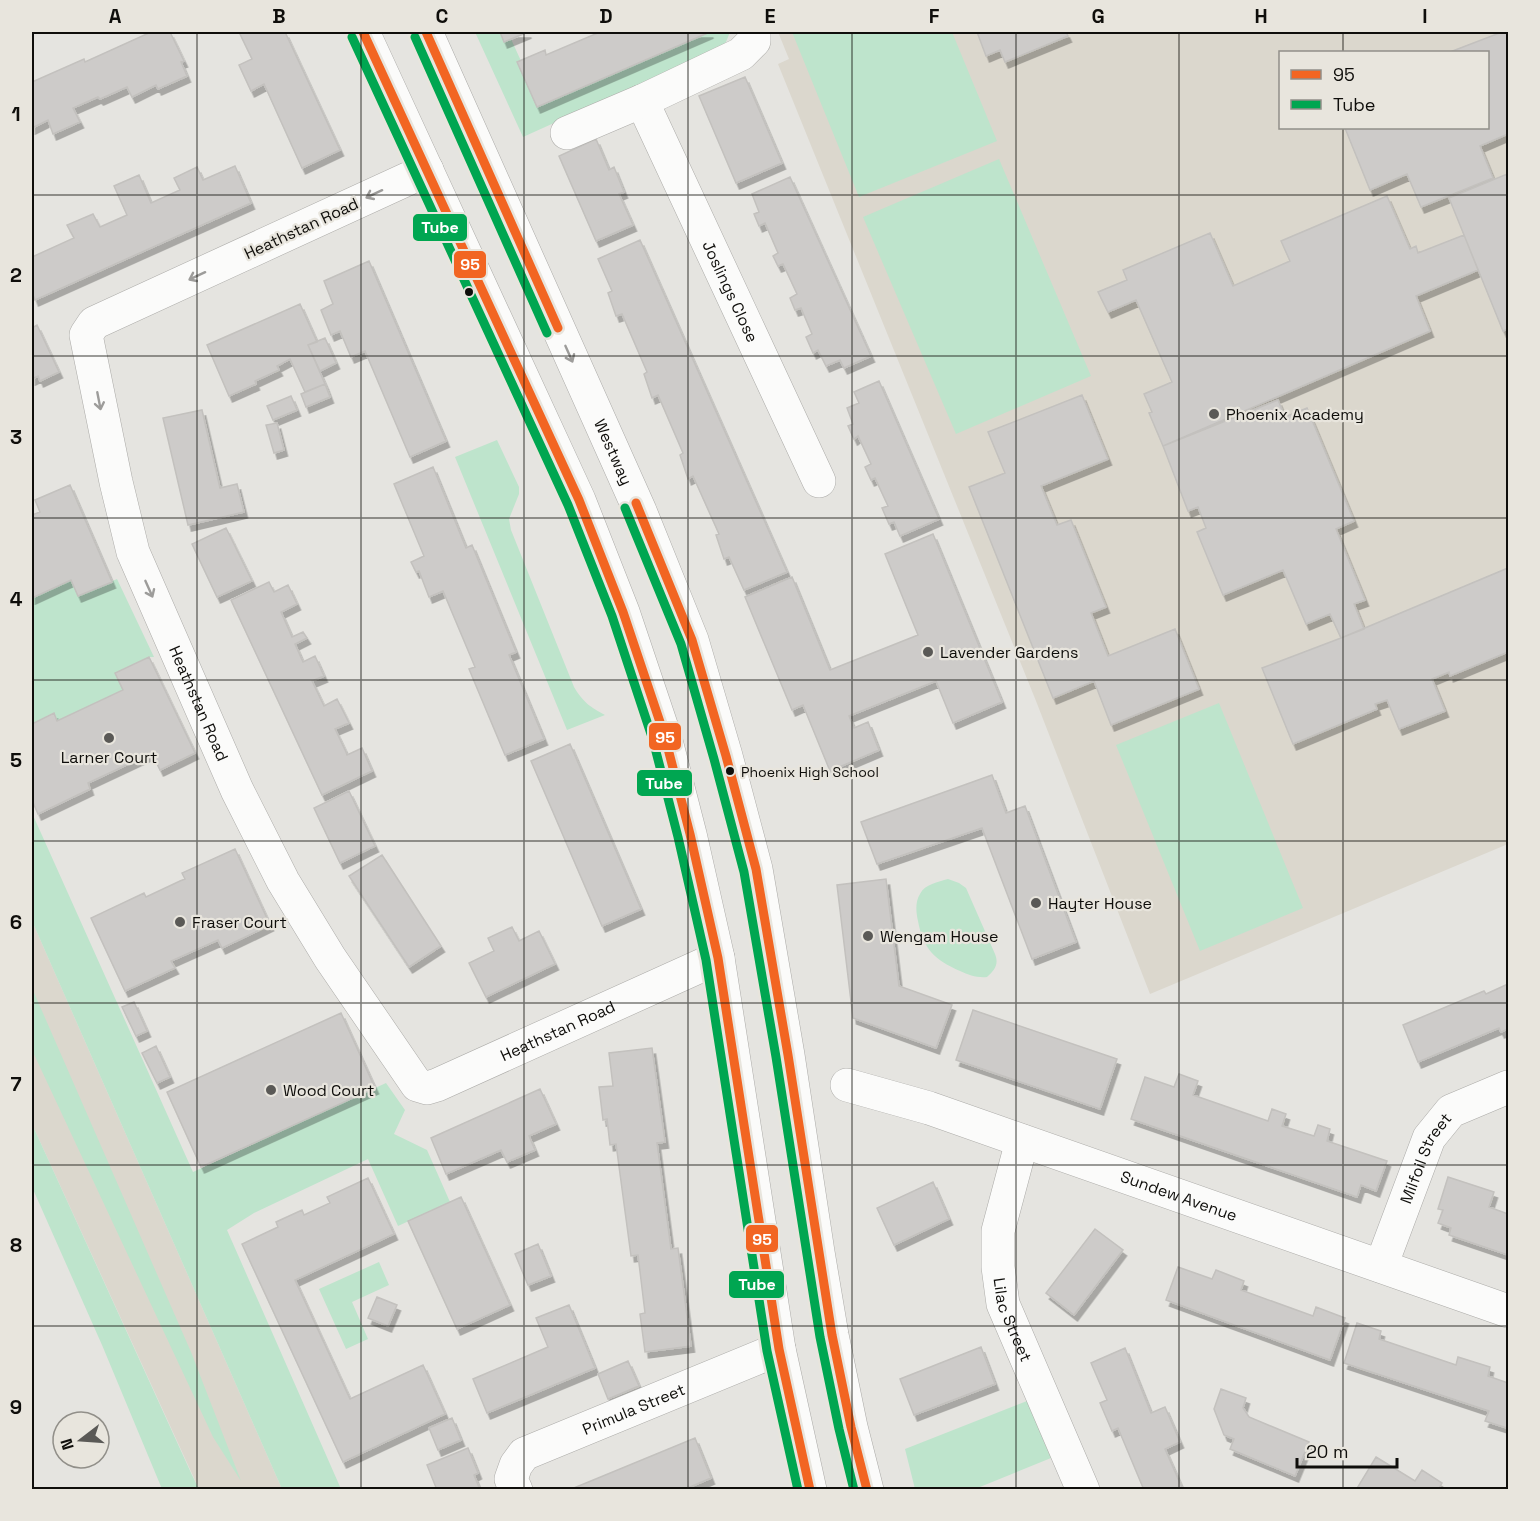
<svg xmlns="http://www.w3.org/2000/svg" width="1540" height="1521" viewBox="0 0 1540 1521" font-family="'Space Grotesk',sans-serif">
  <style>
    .built { fill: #dbd7cd; fill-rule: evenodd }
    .green { fill: #bee4cc }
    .building { fill: #cdcbc9; stroke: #c3c1be; stroke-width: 1.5; filter: url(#shadow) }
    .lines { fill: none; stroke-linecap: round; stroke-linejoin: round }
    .minor-casing { stroke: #acaba8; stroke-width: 34 }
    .highway-casing { stroke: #acaba8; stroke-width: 34 }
    .minor { stroke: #fbfbfa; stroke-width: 33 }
    .highway { stroke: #fbfbfa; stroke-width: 33 }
    .bus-1-casing { stroke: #e8e5dd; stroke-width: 14 }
    .bus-2-casing { stroke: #e8e5dd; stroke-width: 14 }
    .bus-1 { stroke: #f26522; stroke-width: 9 }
    .bus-2 { stroke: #00a651; stroke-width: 9 }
    .oneway { stroke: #9d9c9a }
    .grid { fill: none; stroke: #0f0e0b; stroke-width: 1.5; stroke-opacity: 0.55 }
    .bus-dot { fill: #0f0e0b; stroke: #e8e5dd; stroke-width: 2 }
    .poi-dot { fill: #5a5956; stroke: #e8e5dd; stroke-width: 2 }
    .labels { text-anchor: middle; stroke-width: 4.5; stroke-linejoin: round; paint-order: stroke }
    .bus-label { font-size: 14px; fill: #0f0e0b; stroke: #e8e5dd; text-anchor: start }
    .street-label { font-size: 16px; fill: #0f0e0b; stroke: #e8e5dd }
    .poi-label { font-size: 16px; fill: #0f0e0b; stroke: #e8e5dd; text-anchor: start }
    .line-badge { stroke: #e8e5dd; stroke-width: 2 }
    .badge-label { font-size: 16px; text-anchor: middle; font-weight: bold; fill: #fff }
    .neatline { fill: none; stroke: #0f0e0b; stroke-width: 2 }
    .grid-label { font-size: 20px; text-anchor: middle; font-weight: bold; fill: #0f0e0b }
  </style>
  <defs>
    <filter id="shadow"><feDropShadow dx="3.5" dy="6" stdDeviation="0" flood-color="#0004"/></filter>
  </defs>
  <rect width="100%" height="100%" fill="#e5e4e0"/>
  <path class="built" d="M 778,32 L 1508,32 L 1508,844 L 1150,994 L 1036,701 L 778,64 L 789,59 ZM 1280,52 L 1488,52 L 1488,128 L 1280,128 Z
    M 32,921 L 282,1489 L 199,1489 L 32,1124 Z"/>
  <path class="green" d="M 475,32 L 500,32 L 504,42 L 511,39 L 521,61 L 518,63 L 537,107 L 710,32 L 730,32 L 726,42 L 720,48 L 523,137 Z
    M 792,32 L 952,32 L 997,141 L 859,197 Z
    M 999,159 L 1091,376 L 956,434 L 863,217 Z
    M 497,440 L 519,487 L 519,494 L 509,519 L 511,530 L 574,687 C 583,702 590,707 605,715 L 567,730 L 455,457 Z
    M 117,579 L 154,657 L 149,657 L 116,673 L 123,690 L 57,721 L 53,713 L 32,724 L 32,598 L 71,580 L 79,596 Z
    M 1219,703 L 1303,908 L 1200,951 L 1116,745 Z
    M 32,813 L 193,1172 L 386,1083 L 405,1110 L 394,1134 L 427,1150 L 450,1202 L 398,1226 L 368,1159 L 254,1213 L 227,1230 L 341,1489 L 282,1489 L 32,921 Z
    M 948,879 L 959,883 L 966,888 L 995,954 C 999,964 995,970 987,977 C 977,978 969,975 960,971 C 935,960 923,949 918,921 C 916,912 915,902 920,894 C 925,884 938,882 948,879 Z
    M 32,988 L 191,1352 L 241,1481 L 213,1437 L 32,1050 Z
    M 32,1124 L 192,1475 L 199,1489 L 162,1489 L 102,1345 L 32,1187 Z
    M 379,1262 L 389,1285 L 352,1302 L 368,1339 L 346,1349 L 319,1289 Z
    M 1027,1401 L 1051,1458 L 975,1489 L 915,1489 L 905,1449 Z"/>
  <path class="building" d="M 151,32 L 170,32 L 184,61 L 181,62 L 187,76 L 158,89 L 156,85 L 132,97 L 127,87 L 100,99 L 98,97 L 73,108 L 80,122 L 53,134 L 48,120 L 32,128 L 32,82 L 84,59 L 85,62 Z
    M 239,32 L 285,32 L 340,150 L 302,168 L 264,84 L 251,91 L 239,65 L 252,59 Z
    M 500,32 L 528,32 L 504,42 Z
    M 600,32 L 710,32 L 537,107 L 517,62 L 545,50 L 546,55 Z
    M 977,32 L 1066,32 L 1068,36 L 1005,62 L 1000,50 L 986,56 Z
    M 1502,32 L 1508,32 L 1508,134 L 1480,146 L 1493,178 L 1421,207 L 1407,174 L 1370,190 L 1345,128 L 1488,128 L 1488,52 L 1450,52 Z
    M 745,77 L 782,163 L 736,183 L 699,96 Z
    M 596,139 L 609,170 L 614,167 L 624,192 L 619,194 L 633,225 L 596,241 L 559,156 Z
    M 235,166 L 251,203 L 35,300 L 32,292 L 32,257 L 74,238 L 67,225 L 93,214 L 100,227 L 127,215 L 114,186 L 139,175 L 151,203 L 180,190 L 174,178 L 197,167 L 203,180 Z
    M 1507,174 L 1508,329 L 1503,331 L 1449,198 Z
    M 790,177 L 871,356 L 844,368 L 840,360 L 826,366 L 818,350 L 813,353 L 806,337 L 812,334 L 801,308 L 795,310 L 790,298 L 797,294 L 783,264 L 778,266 L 773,256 L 778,253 L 765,223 L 759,226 L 754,214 L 759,212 L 752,194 Z
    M 1387,196 L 1410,249 L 1416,246 L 1418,253 L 1464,235 L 1478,270 L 1416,296 L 1430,331 L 1163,446 L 1149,413 L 1152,412 L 1144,394 L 1172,382 L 1136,300 L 1108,312 L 1098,292 L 1127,280 L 1123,270 L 1210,233 L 1233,286 L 1290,261 L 1281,241 Z
    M 640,240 L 787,572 L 744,590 L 729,557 L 724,559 L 716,535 L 719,534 L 693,476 L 688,479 L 680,455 L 683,453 L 658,395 L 652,398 L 644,374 L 647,372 L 622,314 L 616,316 L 608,293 L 612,291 L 598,259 Z
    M 369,261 L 446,441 L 410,457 L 365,351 L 351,357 L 340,331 L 331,335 L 321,310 L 333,304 L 324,281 Z
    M 300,304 L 317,342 L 308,345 L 325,384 L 305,392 L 290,359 L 277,366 L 279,370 L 255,381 L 256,384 L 229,396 L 207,345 Z
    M 37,325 L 59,372 L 40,381 L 38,376 L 32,379 L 32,328 Z
    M 325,338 L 336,363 L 320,371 L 308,345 Z
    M 879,381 L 939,519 L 900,536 L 894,522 L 889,524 L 882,508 L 888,506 L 875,478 L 871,480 L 865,467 L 871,464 L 858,436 L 854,439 L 848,426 L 853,424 L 847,408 L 859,403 L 854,392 Z
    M 325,384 L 330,397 L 306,407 L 301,394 Z
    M 1082,395 L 1108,459 L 1041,486 L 1057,525 L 1071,520 L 1106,607 L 1091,613 L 1108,656 L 1175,629 L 1199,689 L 1111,725 L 1094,681 L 1053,698 L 969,487 L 1005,473 L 988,432 Z
    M 291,396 L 297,410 L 273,420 L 267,406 Z
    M 1278,400 L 1285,417 L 1307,408 L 1354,521 L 1336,529 L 1365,600 L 1354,604 L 1364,629 L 1341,638 L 1330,614 L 1306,624 L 1283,570 L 1223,595 L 1197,532 L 1206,528 L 1198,507 L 1188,511 L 1163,446 Z
    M 202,410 L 220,488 L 237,484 L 244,512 L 188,525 L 163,418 Z
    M 277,423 L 284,450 L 274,453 L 266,425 Z
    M 433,467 L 466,548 L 472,545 L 516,652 L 509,655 L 544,739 L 505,755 L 469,669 L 475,667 L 443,591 L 429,597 L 419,571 L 416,572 L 411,562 L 424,556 L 394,484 Z
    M 70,485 L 112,582 L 78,596 L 71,580 L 32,598 L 32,515 L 40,512 L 35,500 Z
    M 226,528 L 252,581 L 217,597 L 192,544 Z
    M 933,534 L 1002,702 L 953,723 L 936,681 L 849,716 L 854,728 L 868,722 L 879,750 L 830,771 L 803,705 L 792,710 L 745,597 L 792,577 L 830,670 L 918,635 L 885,554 Z
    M 1508,568 L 1508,652 L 1450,676 L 1449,672 L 1432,679 L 1445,711 L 1399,729 L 1387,700 L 1375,704 L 1377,709 L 1293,744 L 1262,668 L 1341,638 Z
    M 269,582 L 274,592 L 288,585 L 297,604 L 281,612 L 292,637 L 303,632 L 307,638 L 295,644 L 303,662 L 315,656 L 324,676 L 312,681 L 324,706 L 337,699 L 349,723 L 335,729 L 346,752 L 347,755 L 362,748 L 372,771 L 322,795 L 231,600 Z
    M 149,657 L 195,753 L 160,770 L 152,753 L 88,783 L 90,789 L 38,814 L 32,800 L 32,724 L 54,713 L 57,721 L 123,690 L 115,673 Z
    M 570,744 L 641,909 L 602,926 L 531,761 Z
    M 992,775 L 1006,813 L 1025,806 L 1076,942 L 1032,959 L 982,828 L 877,864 L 861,822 Z
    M 349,791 L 375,846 L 340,863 L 314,808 Z
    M 235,849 L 270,925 L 222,948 L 218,940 L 171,961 L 175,968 L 125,991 L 91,918 L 144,893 L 146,897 L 180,881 L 185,879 L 182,873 Z
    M 382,855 L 441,946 L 409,967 L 349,876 Z
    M 886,879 L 899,986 L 952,1005 L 936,1048 L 853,1018 L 837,885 Z
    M 512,927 L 519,941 L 539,931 L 555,964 L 486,997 L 469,963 L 494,951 L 488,938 Z
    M 1508,984 L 1508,1029 L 1501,1032 L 1499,1028 L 1418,1062 L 1403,1025 L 1484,991 L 1486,994 Z
    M 134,1002 L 147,1031 L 136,1036 L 122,1007 Z
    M 973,1010 L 1117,1059 L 1100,1109 L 956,1060 Z
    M 341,1013 L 375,1088 L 201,1167 L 167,1092 Z
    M 156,1046 L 170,1077 L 157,1083 L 142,1053 Z
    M 652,1048 L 665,1142 L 657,1143 L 671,1249 L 678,1248 L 691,1346 L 645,1352 L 640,1314 L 645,1313 L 638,1255 L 631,1256 L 616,1144 L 610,1145 L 607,1119 L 603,1120 L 599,1087 L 613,1086 L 609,1053 Z
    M 1179,1074 L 1198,1081 L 1193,1095 L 1268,1121 L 1272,1109 L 1286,1114 L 1282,1126 L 1314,1136 L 1318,1125 L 1330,1129 L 1327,1141 L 1387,1161 L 1376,1191 L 1361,1185 L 1357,1197 L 1131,1119 L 1145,1077 L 1174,1087 Z
    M 540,1089 L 556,1124 L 529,1136 L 535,1150 L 507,1162 L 501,1150 L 446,1174 L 431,1138 Z
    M 1448,1177 L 1494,1192 L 1489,1207 L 1508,1214 L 1508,1255 L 1449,1235 L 1451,1228 L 1438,1223 L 1443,1210 L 1438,1209 Z
    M 368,1178 L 394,1234 L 295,1280 L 350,1399 L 423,1365 L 445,1414 L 343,1462 L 242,1244 L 278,1227 L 276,1222 L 302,1210 L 304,1215 L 330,1203 L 327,1197 Z
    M 933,1182 L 949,1219 L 894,1245 L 877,1208 Z
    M 461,1197 L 510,1305 L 457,1329 L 408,1221 Z
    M 1095,1229 L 1123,1250 L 1074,1315 L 1046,1293 Z
    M 538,1244 L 551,1276 L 528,1285 L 515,1254 Z
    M 1178,1267 L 1212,1279 L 1216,1270 L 1244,1281 L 1241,1290 L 1313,1316 L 1316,1307 L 1345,1318 L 1330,1360 L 1166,1300 Z
    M 377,1297 L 397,1305 L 388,1326 L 368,1318 Z
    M 569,1305 L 595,1368 L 487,1413 L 473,1379 L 548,1347 L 536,1318 Z
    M 1357,1323 L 1381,1331 L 1379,1339 L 1456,1365 L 1458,1357 L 1490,1367 L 1488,1376 L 1508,1383 L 1507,1428 L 1485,1421 L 1489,1411 L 1344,1363 Z
    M 981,1347 L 995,1384 L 914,1415 L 900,1379 Z
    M 1125,1348 L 1151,1413 L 1165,1407 L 1180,1442 L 1165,1449 L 1183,1490 L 1144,1490 L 1118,1428 L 1112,1431 L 1100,1403 L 1107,1400 L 1091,1363 Z
    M 628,1361 L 639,1386 L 608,1399 L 598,1374 Z
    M 1221,1389 L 1246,1398 L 1243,1408 L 1249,1417 L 1309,1442 L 1295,1476 L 1230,1449 L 1234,1439 L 1224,1435 L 1214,1409 Z
    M 452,1418 L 461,1440 L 438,1450 L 429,1428 Z
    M 695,1438 L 711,1478 L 683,1490 L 569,1490 Z
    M 468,1448 L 478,1473 L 474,1475 L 480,1490 L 437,1490 L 427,1465 Z
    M 1376,1457 L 1415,1481 L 1422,1470 L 1442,1483 L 1438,1490 L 1356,1490 Z"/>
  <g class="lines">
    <defs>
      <g id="minor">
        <path id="s1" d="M 642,101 L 819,481"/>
        <path d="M 567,133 L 642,101 L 741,54 L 754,41 L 754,32"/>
        <path id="s2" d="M 427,170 L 94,323 L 86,335 L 116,482 L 133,552 L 237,790 L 283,881 L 330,958 L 417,1085 L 427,1088 L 437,1085 L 718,958"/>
        <path id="s3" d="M 847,1085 L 929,1108 L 1508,1311"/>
        <path id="s4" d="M 1022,1141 L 998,1231 L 998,1267 L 1003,1304 L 1083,1490"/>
        <path id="s5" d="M 1381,1266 L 1429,1138 L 1451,1111 L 1508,1087"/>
        <path id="s6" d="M 516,1490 L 511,1479 L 516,1465 L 524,1454 L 779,1349"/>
      </g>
      <g id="highway">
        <path d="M 363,32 L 579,500 L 623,612 L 665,737 L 690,834 L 718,958 L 779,1349 L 810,1490"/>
        <path id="s7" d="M 426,32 L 640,511 L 692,640 L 726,756 L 756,869 L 788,1055 L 818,1252 L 832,1335 L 851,1427 L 867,1490"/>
      </g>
    </defs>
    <use href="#minor" class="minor-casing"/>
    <use href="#highway" class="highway-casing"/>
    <use href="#minor" class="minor"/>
    <use href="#highway" class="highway"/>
    <defs>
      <path id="bus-1" d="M 363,32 L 579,500 L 623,612 L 665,737 L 690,834 L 718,958 L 779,1349 L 810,1490
        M 426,32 L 558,328
        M 636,503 L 692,640 L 726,756 L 756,869 L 788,1055 L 832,1335 L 851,1427 L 867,1490"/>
      <path id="bus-2" d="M 352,37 L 568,505 L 612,616 L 653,740 L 678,837 L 706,960 L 767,1351 L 798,1490
        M 415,37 L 547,333
        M 625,508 L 681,644 L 714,759 L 744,872 L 776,1057 L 820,1337 L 839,1429 L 854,1490"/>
    </defs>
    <use href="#bus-1" class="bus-1-casing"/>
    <use href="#bus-2" class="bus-2-casing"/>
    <use href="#bus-1" class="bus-1"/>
    <use href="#bus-2" class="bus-2"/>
  </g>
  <defs><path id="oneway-shaft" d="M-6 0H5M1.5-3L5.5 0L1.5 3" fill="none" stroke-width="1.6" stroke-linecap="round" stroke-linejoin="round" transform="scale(1.5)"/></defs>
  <g class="oneway">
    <use href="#oneway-shaft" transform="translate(374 194) rotate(155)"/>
    <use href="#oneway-shaft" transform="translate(197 276) rotate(155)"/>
    <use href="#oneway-shaft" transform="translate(569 354) rotate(66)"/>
    <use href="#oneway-shaft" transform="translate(99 401) rotate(79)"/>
    <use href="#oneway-shaft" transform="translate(149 589) rotate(66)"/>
  </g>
  <path class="grid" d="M 197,32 L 197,1490M 361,32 L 361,1490M 524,32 L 524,1490M 688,32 L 688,1490M 852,32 L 852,1490M 1016,32 L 1016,1490M 1179,32 L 1179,1490M 1343,32 L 1343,52M 1343,128 L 1343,1490M 32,195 L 1508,195M 32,356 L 1508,356M 32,518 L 1508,518M 32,680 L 1508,680M 32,841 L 1508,841M 32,1003 L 1508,1003M 32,1165 L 1508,1165M 32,1326 L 1508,1326"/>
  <g class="bus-dot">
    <circle cx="469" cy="292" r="5"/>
    <circle cx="730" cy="771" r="5"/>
  </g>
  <g class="poi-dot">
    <circle cx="1214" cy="414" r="6"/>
    <circle cx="928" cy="652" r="6"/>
    <circle cx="109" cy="738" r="6"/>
    <circle cx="1036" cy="903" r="6"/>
    <circle cx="180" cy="922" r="6"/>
    <circle cx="868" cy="936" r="6"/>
    <circle cx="271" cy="1090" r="6"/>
  </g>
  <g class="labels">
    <g class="bus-label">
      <text x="741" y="777">Phoenix High School</text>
    </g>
    <g class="street-label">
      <text transform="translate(301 228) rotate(-25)" y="6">Heathstan Road</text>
      <text dy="6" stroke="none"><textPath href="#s1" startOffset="210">Joslings Close</textPath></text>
      <text dy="6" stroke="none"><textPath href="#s7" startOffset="460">Westway</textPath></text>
      <text dy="6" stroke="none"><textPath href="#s2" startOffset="768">Heathstan Road</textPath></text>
      <text dy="6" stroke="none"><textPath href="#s2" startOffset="1362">Heathstan Road</textPath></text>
      <text dy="6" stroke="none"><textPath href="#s5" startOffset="117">Milfoil Street</textPath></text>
      <text dy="6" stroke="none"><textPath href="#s3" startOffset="350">Sundew Avenue</textPath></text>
      <text dy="6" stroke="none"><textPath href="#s4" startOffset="184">Lilac Street</textPath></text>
      <text dy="6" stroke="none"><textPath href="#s6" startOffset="159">Primula Street</textPath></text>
    </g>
    <g class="poi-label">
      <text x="1226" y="420">Phoenix Academy</text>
      <text x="940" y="658">Lavender Gardens</text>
      <text x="109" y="763" text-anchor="middle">Larner Court</text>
      <text x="1048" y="909">Hayter House</text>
      <text x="192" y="928">Fraser Court</text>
      <text x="880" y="942">Wengam House</text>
      <text x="283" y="1096">Wood Court</text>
    </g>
  </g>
  <g class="line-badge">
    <rect x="412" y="213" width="56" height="29" rx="6" fill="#00a651"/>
    <rect x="453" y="250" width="34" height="29" rx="6" fill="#f26522"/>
    <rect x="648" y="722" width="34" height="29" rx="6" fill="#f26522"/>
    <rect x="636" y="769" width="57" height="28" rx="6" fill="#00a651"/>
    <rect x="745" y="1224" width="34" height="29" rx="6" fill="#f26522"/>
    <rect x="728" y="1270" width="57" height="29" rx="6" fill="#00a651"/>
  </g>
  <g class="badge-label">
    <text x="440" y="233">Tube</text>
    <text x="470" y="270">95</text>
    <text x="665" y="743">95</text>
    <text x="664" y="789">Tube</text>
    <text x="762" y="1245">95</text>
    <text x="757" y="1290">Tube</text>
  </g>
  <rect width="1540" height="1521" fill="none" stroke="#e8e5dd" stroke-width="66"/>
  <rect x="1279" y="51" width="210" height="78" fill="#e8e5dd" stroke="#918f89" stroke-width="1.5"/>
  <rect x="1291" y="70" width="30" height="9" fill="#f26522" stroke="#918f89" stroke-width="1.5"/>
  <text x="1333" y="81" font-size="18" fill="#0f0e0b">95</text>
  <rect x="1291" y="100" width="30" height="9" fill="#00a651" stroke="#918f89" stroke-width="1.5"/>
  <text x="1333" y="111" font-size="18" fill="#0f0e0b">Tube</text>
  <g transform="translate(81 1440) rotate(253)"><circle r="28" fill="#e8e5dd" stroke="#918f89" stroke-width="1.5"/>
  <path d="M0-4.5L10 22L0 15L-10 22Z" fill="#5a5956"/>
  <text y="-9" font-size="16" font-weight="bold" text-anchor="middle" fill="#0f0e0b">N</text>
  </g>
  <path d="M1297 1458v9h100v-9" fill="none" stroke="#0f0e0b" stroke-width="3"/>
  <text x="1306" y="1458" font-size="18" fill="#0f0e0b" stroke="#e8e5dd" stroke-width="4.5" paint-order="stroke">20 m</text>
  <rect x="33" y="33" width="1474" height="1455" class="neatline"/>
  <g class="grid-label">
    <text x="115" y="23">A</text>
    <text x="279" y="23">B</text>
    <text x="442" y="23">C</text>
    <text x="606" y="23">D</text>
    <text x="770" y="23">E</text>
    <text x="934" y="23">F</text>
    <text x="1098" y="23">G</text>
    <text x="1261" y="23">H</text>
    <text x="1425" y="23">I</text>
    <text x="16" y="121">1</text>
    <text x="16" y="282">2</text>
    <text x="16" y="444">3</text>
    <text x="16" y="606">4</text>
    <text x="16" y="767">5</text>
    <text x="16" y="929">6</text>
    <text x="16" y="1091">7</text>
    <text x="16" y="1252">8</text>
    <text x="16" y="1414">9</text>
  </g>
</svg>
